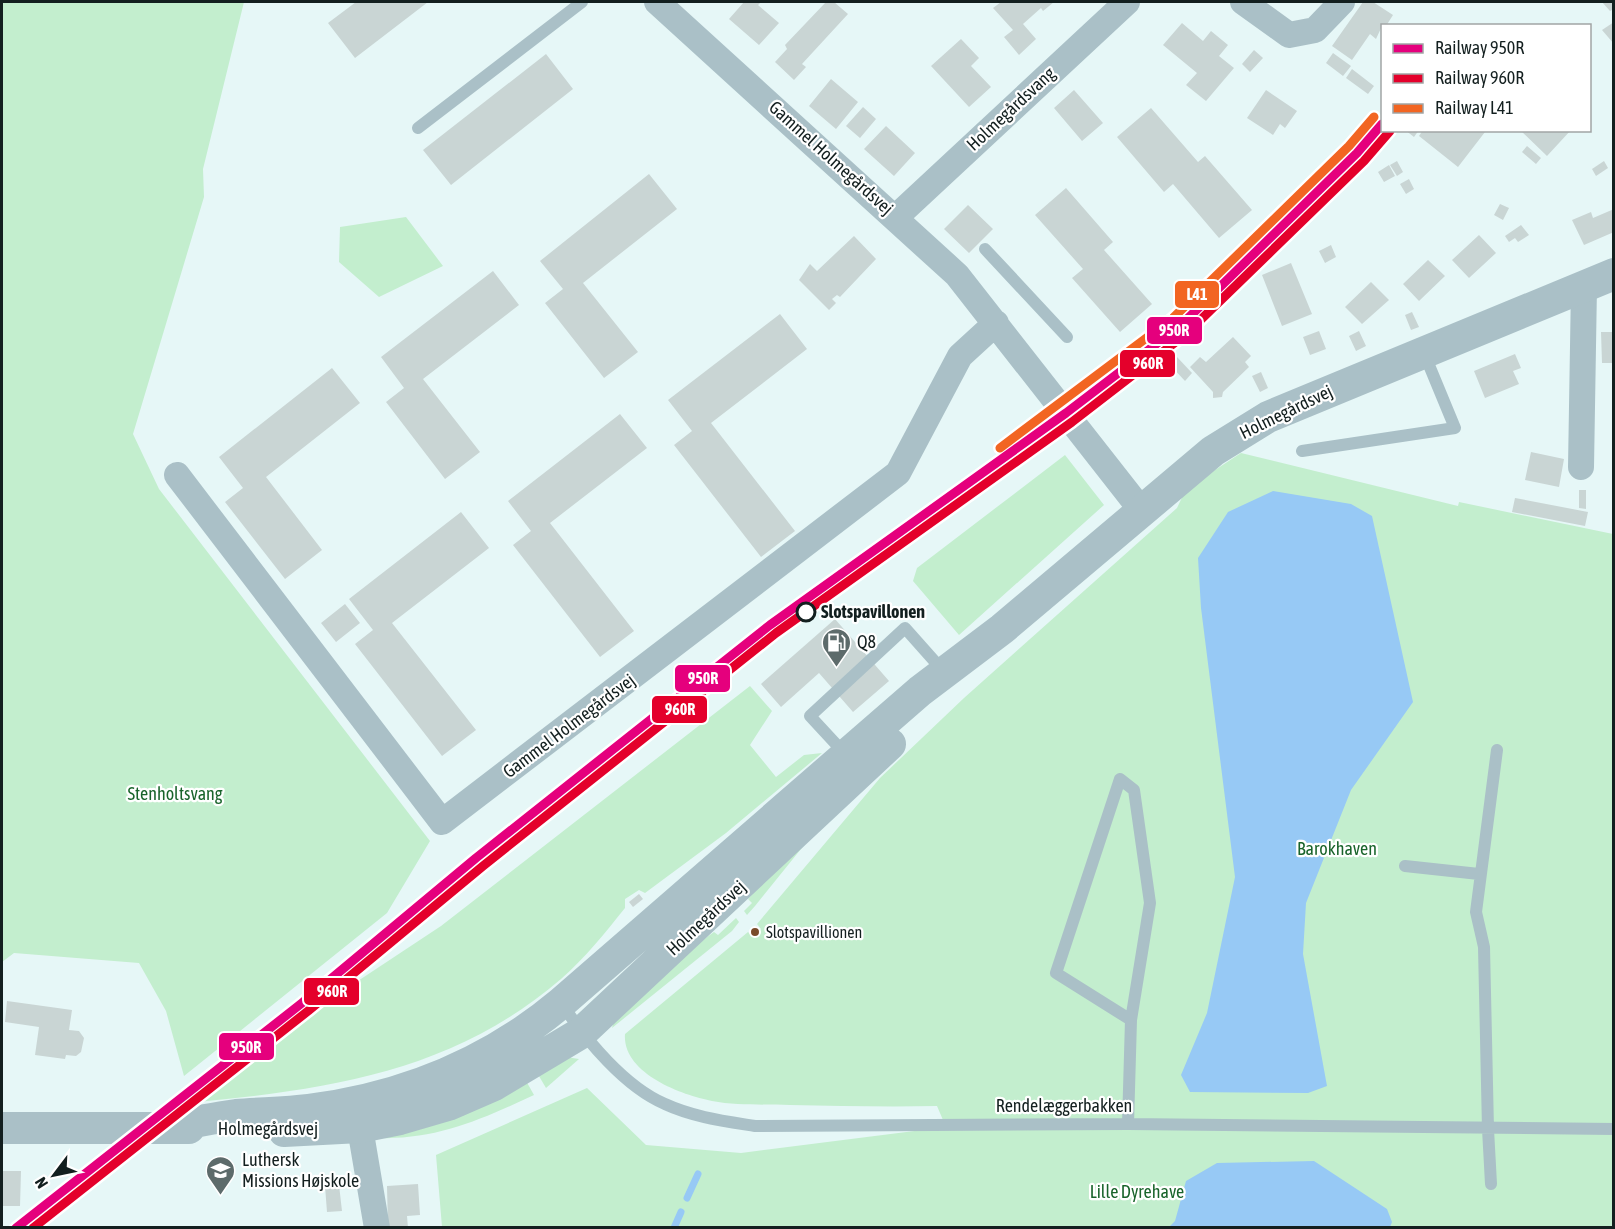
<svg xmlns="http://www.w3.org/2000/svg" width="1615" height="1229" viewBox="0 0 1615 1229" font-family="'Asap Condensed',sans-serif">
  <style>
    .green { fill: #c3eece }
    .water { fill: #97c9f5 }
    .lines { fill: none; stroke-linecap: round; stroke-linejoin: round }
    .stream { stroke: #97c9f5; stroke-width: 7 }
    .building { fill: #c9d5d4 }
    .service { stroke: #aac0c7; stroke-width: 12 }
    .minor { stroke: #aac0c7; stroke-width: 26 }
    .tertiary { stroke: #aac0c7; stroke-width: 32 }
    .rail-1-casing { stroke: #fff; stroke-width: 14 }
    .rail-2-casing { stroke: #fff; stroke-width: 14 }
    .rail-3-casing { stroke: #fff; stroke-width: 14 }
    .rail-1 { stroke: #e5007d; stroke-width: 9 }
    .rail-2 { stroke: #e4002b; stroke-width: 9 }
    .rail-3 { stroke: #f26522; stroke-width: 9 }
    .stop-dot { fill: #fff; stroke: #131f1f; stroke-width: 3 }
    .bus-dot { fill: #7a4b2a; stroke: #fff; stroke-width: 2 }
    .labels { text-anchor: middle; stroke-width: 4.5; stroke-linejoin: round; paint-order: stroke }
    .bus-label { font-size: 16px; fill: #131f1f; stroke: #fff; text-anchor: start }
    .street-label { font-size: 18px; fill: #131f1f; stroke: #fff }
    .stop-label { font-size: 18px; font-weight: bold; fill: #131f1f; stroke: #fff; text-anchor: start }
    .poi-label { font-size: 18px; fill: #131f1f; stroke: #fff; text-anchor: start }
    .park-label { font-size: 18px; fill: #19642b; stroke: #fff }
    .line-badge { stroke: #fff; stroke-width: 2 }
    .badge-label { font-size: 16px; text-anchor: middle; font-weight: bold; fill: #fff }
  </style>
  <rect width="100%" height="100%" fill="#e6f7f7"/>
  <path class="green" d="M 2,2 L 244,2 L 203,169 L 204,197 L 133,434 L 159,489 L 430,841 L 387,913 L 184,1076 L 166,1011 L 139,963 L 14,953 L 2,962 Z
    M 406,217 L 443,266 L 379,297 L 339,262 L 340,227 Z
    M 1241,453 L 1458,506 L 1459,502 L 1613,534 L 1613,1227 L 442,1227 L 436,1155 L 587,1088 L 646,1145 L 741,1153 L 946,1127 L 937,1106 C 888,1107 839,1106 790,1105 C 765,1104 737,1106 712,1101 C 681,1095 622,1073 625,1034 L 748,932 L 752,936 L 761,929 L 757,924 L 880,778 L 964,698 L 1177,508 L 1186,489 Z
    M 1065,455 L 1104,505 L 959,635 L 913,581 L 917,568 Z
    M 750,686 L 772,711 L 750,745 L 776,777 L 804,755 L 822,753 L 726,833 L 645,893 L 639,890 L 625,899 L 625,908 C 605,933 585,958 561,979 C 454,1071 332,1089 197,1102 L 308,1014 L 441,926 Z
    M 805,844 L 755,906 L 747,915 L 744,911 L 752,903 L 748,899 L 778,864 Z
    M 736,918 L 739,922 L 732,931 L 612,1028 L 614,1021 L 661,970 L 714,932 L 718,935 Z
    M 566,1057 L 579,1059 L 546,1088 L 536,1071 Z
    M 525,1079 L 534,1095 C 483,1119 436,1140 379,1138 Z"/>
  <path class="water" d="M 1273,491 L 1351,504 L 1372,516 L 1413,702 L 1351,790 L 1306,903 L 1303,954 L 1327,1086 L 1308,1093 L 1190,1092 L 1181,1075 L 1207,1013 L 1235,877 L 1201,608 L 1198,558 L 1228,512 Z
    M 1314,1161 L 1387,1209 L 1392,1222 L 1390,1227 L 1169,1227 L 1175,1221 L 1186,1181 L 1217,1163 Z"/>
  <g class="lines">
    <path class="stream" d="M 687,1198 L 698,1174
      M 674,1228 L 681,1212"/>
  </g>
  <path class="building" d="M 356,2 L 428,2 L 355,58 L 328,23 Z
    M 744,2 L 761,2 L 758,5 L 779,23 L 759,45 L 729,19 Z
    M 826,2 L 834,2 L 848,14 L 802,64 L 806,67 L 794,80 L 775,62 L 787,49 L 785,45 Z
    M 1001,2 L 1054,2 L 1043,11 L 1041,8 L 1023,24 L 1036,39 L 1019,55 L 1004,37 L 1013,30 L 993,8 Z
    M 1363,2 L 1373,2 L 1393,15 L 1386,26 L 1382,26 L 1376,39 L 1370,34 L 1352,60 L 1332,46 Z
    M 1602,2 L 1614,2 L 1614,9 L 1610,11 Z
    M 1614,22 L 1614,44 L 1602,30 Z
    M 1182,23 L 1203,41 L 1211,31 L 1228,45 L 1219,56 L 1234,68 L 1206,101 L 1186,85 L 1197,73 L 1163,45 Z
    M 961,39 L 979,58 L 971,66 L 991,87 L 969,107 L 931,66 Z
    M 1254,50 L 1263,58 L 1250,72 L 1242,64 Z
    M 1333,53 L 1351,66 L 1343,76 L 1326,63 Z
    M 546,54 L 573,89 L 451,185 L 423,150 Z
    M 1352,69 L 1374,86 L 1368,94 L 1346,78 Z
    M 831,79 L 858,102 L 836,129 L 809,106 Z
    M 1074,90 L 1103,123 L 1082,141 L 1054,108 Z
    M 1266,90 L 1297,111 L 1285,128 L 1280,124 L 1273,135 L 1247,118 Z
    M 863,107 L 876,119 L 860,138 L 846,126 Z
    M 1151,108 L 1198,162 L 1205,156 L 1252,210 L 1219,238 L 1173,184 L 1164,192 L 1117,137 Z
    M 886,126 L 915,153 L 894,176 L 864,149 Z
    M 1405,130 L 1419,130 L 1414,137 Z
    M 1423,130 L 1484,130 L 1485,132 L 1458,167 L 1419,136 Z
    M 1520,130 L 1571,130 L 1547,156 Z
    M 1527,146 L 1541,158 L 1536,164 L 1522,152 Z
    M 1397,161 L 1403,172 L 1397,176 L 1390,165 Z
    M 1604,161 L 1608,168 L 1596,176 L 1592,169 Z
    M 1389,165 L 1395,176 L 1384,182 L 1378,172 Z
    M 649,174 L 677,209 L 583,283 L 638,352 L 604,378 L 545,303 L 563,289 L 540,261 Z
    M 1409,179 L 1414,189 L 1406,194 L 1400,184 Z
    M 1066,188 L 1113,242 L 1104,250 L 1152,304 L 1120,332 L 1072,278 L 1083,269 L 1035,215 Z
    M 1500,204 L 1509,208 L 1503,220 L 1494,215 Z
    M 968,205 L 993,229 L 969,253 L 944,229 Z
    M 1614,209 L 1614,232 L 1584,245 L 1572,220 L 1591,212 L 1593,218 Z
    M 1521,225 L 1529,235 L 1518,242 L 1515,238 L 1509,242 L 1505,236 Z
    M 1479,235 L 1496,253 L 1469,278 L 1452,260 Z
    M 854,236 L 876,259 L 840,297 L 837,295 L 832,299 L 836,303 L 829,310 L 799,280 L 810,264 L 817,271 Z
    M 1331,245 L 1336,257 L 1325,263 L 1319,251 Z
    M 1428,260 L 1445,276 L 1419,301 L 1403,284 Z
    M 1291,263 L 1312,314 L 1282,326 L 1262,275 Z
    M 493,271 L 519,305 L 423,379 L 480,452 L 445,479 L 386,402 L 404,388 L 381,357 Z
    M 1371,282 L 1389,300 L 1362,324 L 1345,307 Z
    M 1412,312 L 1419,327 L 1411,330 L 1405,315 Z
    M 780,314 L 807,349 L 711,423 L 795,531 L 761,557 L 674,445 L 692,431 L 668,400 Z
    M 1319,331 L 1326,349 L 1310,355 L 1303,337 Z
    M 1359,331 L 1366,346 L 1356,351 L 1349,336 Z
    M 1601,332 L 1614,332 L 1614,363 L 1602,363 Z
    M 1233,337 L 1251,356 L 1245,362 L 1249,367 L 1223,392 L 1222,397 L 1213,398 L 1213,392 L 1190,367 L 1200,357 L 1206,362 Z
    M 1515,354 L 1521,368 L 1513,371 L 1519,384 L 1485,398 L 1474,371 Z
    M 1177,357 L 1192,373 L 1185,381 L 1171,366 Z
    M 332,368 L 360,403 L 266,477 L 322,550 L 285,579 L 225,502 L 243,488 L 219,457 Z
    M 1261,372 L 1268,388 L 1260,392 L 1252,376 Z
    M 620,414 L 647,448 L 550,523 L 634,631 L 600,657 L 513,545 L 531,531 L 508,501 Z
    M 1531,452 L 1564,459 L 1559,487 L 1525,480 Z
    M 1579,490 L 1586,490 L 1586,509 L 1579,508 Z
    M 1515,498 L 1588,512 L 1585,526 L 1512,512 Z
    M 461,512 L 489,548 L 392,623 L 476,730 L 442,756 L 355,644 L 373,630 L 349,599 Z
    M 345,604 L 360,623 L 336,642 L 321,623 Z
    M 835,619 L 889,681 L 853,712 L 819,673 L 781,707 L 761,684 Z
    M 719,676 L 722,678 L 711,687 L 709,684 Z
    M 639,894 L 643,899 L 633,907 L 629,902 Z
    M 756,926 L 759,929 L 752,935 L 749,932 Z
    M 7,1001 L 72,1010 L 69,1030 L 79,1031 L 84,1038 L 81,1052 L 76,1056 L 66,1055 L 65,1059 L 35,1055 L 39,1027 L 5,1022 Z
    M 2,1171 L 21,1171 L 20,1206 L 2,1206 Z
    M 418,1184 L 420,1215 L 407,1216 L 408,1228 L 388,1228 L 387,1186 Z
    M 339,1185 L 342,1211 L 327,1212 L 325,1186 Z"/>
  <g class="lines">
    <path class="service" d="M 418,128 L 582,2
      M 985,249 L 1067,337
      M 1302,451 L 1455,428 L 1424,353
      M 847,756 L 810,716 L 905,628 L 945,673
      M 1405,866 L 1479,874
      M 562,1004 C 586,1040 625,1087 665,1104 C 693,1117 724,1121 755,1126 L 1128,1124 L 1614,1129
      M 1128,1124 L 1131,1020 L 1150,903 L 1134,790 L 1120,779 L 1056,973 L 1131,1020
      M 1491,1184 L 1488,1129 L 1484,947 L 1476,912 L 1497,750"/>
    <path class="minor" d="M 657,2 L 957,275 L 1142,511
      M 1243,2 L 1289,35 L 1315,30 L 1342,2
      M 896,217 L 1127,2
      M 1581,467 L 1584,286
      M 177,475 L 442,822 L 898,473 L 960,356 L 996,323
      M 357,1110 L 377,1228"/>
    <path class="tertiary" d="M 169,1126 C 191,1123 213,1118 236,1115 C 260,1113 285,1113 309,1110 C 403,1098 488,1064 561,1003 L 920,691 L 1002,629 L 1213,451 L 1268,417 L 1614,274
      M 2,1128 L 189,1128
      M 284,1131 L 360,1127 L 400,1119 L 448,1105 L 494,1085 L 581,1033 L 890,744"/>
    <defs>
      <path id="rail-1" d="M 16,1228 L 302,1003 L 476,858 L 770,625 L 1066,413 L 1180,326 L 1357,153 L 1382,124"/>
      <path id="rail-2" d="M 33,1228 L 308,1011 L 483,866 L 776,633 L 1072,422 L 1186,334 L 1364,161 L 1390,131"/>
      <path id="rail-3" d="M 1000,448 L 1173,318 L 1349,146 L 1374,117"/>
    </defs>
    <use href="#rail-1" class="rail-1-casing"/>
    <use href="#rail-2" class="rail-2-casing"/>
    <use href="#rail-3" class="rail-3-casing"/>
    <use href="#rail-1" class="rail-1"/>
    <use href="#rail-2" class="rail-2"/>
    <use href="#rail-3" class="rail-3"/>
  </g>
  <defs>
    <symbol id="fuel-pin" viewBox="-11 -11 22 30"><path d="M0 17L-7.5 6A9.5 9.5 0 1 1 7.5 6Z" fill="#5d6b6b" stroke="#fff"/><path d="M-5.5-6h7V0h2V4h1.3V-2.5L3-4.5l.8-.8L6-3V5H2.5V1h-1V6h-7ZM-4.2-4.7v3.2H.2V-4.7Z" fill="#fff"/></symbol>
    <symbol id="university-pin" viewBox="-11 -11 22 30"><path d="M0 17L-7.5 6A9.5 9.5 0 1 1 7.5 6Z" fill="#5d6b6b" stroke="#fff"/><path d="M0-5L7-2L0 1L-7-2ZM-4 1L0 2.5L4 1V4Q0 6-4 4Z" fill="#fff"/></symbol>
  </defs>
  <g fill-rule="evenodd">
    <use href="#fuel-pin" x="820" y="626" width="33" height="45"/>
    <use href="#university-pin" x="204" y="1154" width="33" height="45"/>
  </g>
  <circle class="stop-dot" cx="806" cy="612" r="9"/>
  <circle class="bus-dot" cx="755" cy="932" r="5"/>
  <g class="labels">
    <g class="bus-label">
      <text x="766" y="938">Slotspavillionen</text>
    </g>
    <g class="street-label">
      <text transform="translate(1011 109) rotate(-43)" y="6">Holmegårdsvang</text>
      <text transform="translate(831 158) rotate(42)" y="6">Gammel Holmegårdsvej</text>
      <text transform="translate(1286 412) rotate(-26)" y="6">Holmegårdsvej</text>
      <text transform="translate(569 726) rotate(-37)" y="6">Gammel Holmegårdsvej</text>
      <text transform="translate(706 918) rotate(-43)" y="6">Holmegårdsvej</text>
      <text x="1064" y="1112">Rendelæggerbakken</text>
      <text x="268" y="1135">Holmegårdsvej</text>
    </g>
    <g class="stop-label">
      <text x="821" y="618">Slotspavillonen</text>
    </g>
    <g class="poi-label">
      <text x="857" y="648">Q8</text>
      <text x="242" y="1166">Luthersk<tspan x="242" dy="21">Missions Højskole</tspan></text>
    </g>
    <g class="park-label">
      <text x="175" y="800">Stenholtsvang</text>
      <text x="1337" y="855">Barokhaven</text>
      <text x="1137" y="1198">Lille Dyrehave</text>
    </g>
  </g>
  <g class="line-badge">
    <rect x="1174" y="280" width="46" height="29" rx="6" fill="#f26522"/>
    <rect x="1146" y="316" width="57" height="29" rx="6" fill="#e5007d"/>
    <rect x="1119" y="349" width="57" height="29" rx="6" fill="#e4002b"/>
    <rect x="674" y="664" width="57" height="29" rx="6" fill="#e5007d"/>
    <rect x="651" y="695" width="57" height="29" rx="6" fill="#e4002b"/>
    <rect x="303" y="977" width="57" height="29" rx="6" fill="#e4002b"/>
    <rect x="218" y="1032" width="57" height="29" rx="6" fill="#e5007d"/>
  </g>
  <g class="badge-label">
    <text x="1197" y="300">L41</text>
    <text x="1174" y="336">950R</text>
    <text x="1148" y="369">960R</text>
    <text x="703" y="684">950R</text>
    <text x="680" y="715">960R</text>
    <text x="332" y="997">960R</text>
    <text x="246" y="1053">950R</text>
  </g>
  <rect width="1615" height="1229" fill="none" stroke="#131f1f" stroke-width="6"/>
  <rect x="1381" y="24" width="210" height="108" fill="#ffffff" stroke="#a1a5a5" stroke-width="1.5"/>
  <rect x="1393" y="44" width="30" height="9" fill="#e5007d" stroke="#a1a5a5" stroke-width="1.5"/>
  <text x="1435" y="54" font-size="18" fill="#131f1f">Railway 950R</text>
  <rect x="1393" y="74" width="30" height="9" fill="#e4002b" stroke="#a1a5a5" stroke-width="1.5"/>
  <text x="1435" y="84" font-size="18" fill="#131f1f">Railway 960R</text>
  <rect x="1393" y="104" width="30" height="9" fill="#f26522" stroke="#a1a5a5" stroke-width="1.5"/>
  <text x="1435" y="114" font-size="18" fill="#131f1f">Railway L41</text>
  <g transform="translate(54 1175) rotate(238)" stroke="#ffffff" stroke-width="4.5" paint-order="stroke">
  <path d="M0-4.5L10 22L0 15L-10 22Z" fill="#131f1f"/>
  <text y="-9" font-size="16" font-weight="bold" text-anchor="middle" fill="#131f1f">N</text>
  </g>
</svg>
